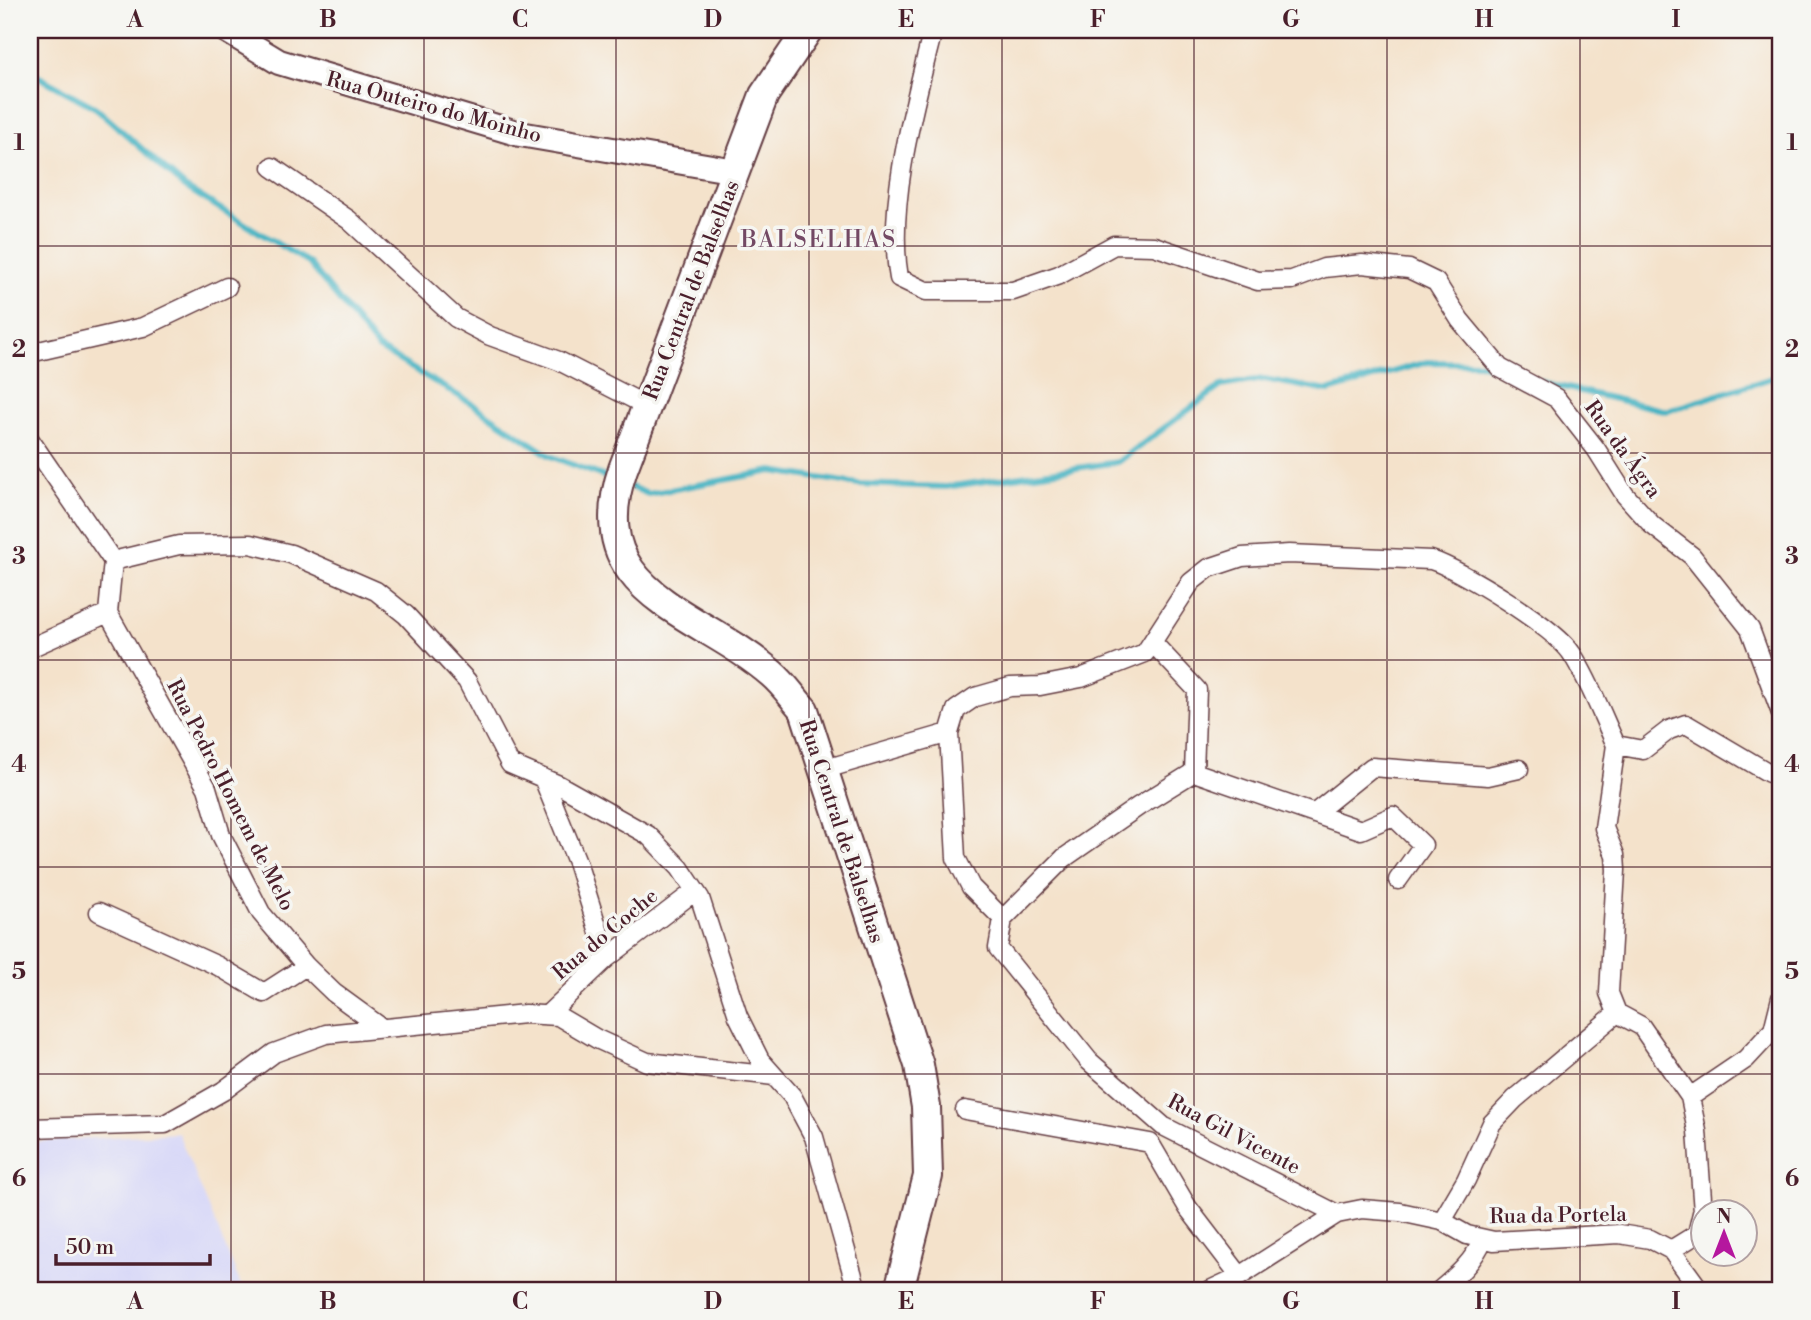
<svg xmlns="http://www.w3.org/2000/svg" width="1811" height="1320" viewBox="0 0 1811 1320" font-family="'Libre Bodoni',serif">
  <style>
    .built { fill: #d7d7f8 }
    .lines { fill: none; stroke-linecap: round; stroke-linejoin: round }
    .stream { stroke: #47b4c3; stroke-width: 6 }
    .street-casing { stroke: #643c43; stroke-width: 21 }
    .secondary-casing { stroke: #643c43; stroke-width: 28 }
    .primary-casing { stroke: #643c43; stroke-width: 32 }
    .street { stroke: #fff; stroke-width: 18 }
    .secondary { stroke: #fff; stroke-width: 24 }
    .primary { stroke: #fff; stroke-width: 28 }
    .grid { fill: none; stroke: #4a1f2b; stroke-width: 2; stroke-opacity: 0.55 }
    .labels { text-anchor: middle; stroke-width: 7; stroke-linejoin: round; paint-order: stroke }
    .street-label { font-size: 21px; fill: #4a1f2b; stroke: #f6f6f2 }
    .neighbourhood-label { font-size: 23px; letter-spacing: 2px; fill: #734964; stroke: #f6f6f2 }
    .neatline { fill: none; stroke: #4a1f2b; stroke-width: 2.5 }
    .grid-label { font-size: 23px; text-anchor: middle; font-weight: bold; fill: #4a1f2b }
  </style>
  <rect width="100%" height="100%" fill="#f6f6f2"/>
  <filter id="ink" filterUnits="userSpaceOnUse"><feTurbulence type="fractalNoise" baseFrequency=".0143" numOctaves="2"/><feDisplacementMap in="SourceGraphic" scale="14" xChannelSelector="R" yChannelSelector="G"/><feConvolveMatrix kernelMatrix="1 2 1 2 8 2 1 2 1" color-interpolation-filters="sRGB"/></filter>
  <filter id="wash" filterUnits="userSpaceOnUse"><feTurbulence type="fractalNoise" baseFrequency=".00686" numOctaves="4" result="noise"/><feDisplacementMap in="SourceGraphic" scale="28" xChannelSelector="R" yChannelSelector="G"/><feGaussianBlur stdDeviation="1.57" result="paint"/><feColorMatrix in="noise" values="0 0 0 0 0 0 0 0 0 0 0 0 0 0 0 0 0 1.4 0 .05"/><feComposite in="paint" operator="in"/></filter>
  <g filter="url(#wash)">
    <rect width="100%" height="100%" fill="#f4e2cb"/>
    <path class="built" d="M 178,1133 L 243,1290 L 30,1290 L 30,1142 Z"/>
    <g class="lines">
      <path class="stream" d="M 30,72 L 96,108 L 185,187 L 309,263 L 378,348 L 474,405 L 550,456 L 613,480
        M 1541,382 L 1667,411 L 1781,375
        M 626,485 L 648,494 L 772,471 L 858,484 L 946,487 L 1118,462 L 1221,386 L 1264,379 L 1328,391 L 1427,362 L 1479,363 L 1494,368"/>
    </g>
  </g>
  <g filter="url(#ink)">
    <g class="lines">
      <defs>
        <path id="street" d="M 933,30 C 915,103 886,204 899,278 L 926,291 L 1013,291 L 1059,275 L 1114,245 L 1154,246 L 1258,281 L 1292,280 L 1324,268 L 1362,264 L 1409,269 L 1436,282 L 1460,320 L 1500,368 L 1556,398 L 1596,449 L 1625,495 L 1652,525 L 1692,556 L 1750,629 L 1781,713
          M 272,167 L 349,220 L 456,318 L 490,336 L 559,361 L 647,406
          M 30,353 L 143,327 L 227,287
          M 30,440 L 113,561
          M 113,561 L 179,545 L 250,544 L 291,554 L 376,591 L 406,615 L 467,681 L 510,764 L 559,785 L 648,835 L 680,868 L 700,898 L 738,1016 L 760,1060 L 792,1096 L 814,1137 L 857,1290
          M 113,561 L 108,613 L 207,788 L 221,835 L 261,913 L 306,966 L 334,993 L 382,1028
          M 1152,642 L 1197,690 L 1194,772
          M 30,648 L 108,613
          M 949,733 L 956,710 L 975,697 L 1010,687 L 1040,686 L 1081,678 L 1145,653 L 1191,582 L 1209,568 L 1242,557 L 1289,554 L 1431,560 C 1460,569 1556,628 1572,654 C 1590,682 1602,715 1616,745
          M 1616,745 L 1643,750 L 1669,730 L 1686,724 L 1769,773 L 1781,773
          M 822,770 L 949,733 L 956,858 L 971,887 L 1003,919 L 998,948 L 1089,1061 L 1163,1126 L 1337,1214
          M 543,778 L 577,862 L 607,958
          M 1315,813 L 1372,767 L 1488,776 L 1519,769
          M 99,912 L 218,966 L 264,993 L 306,966
          M 1003,919 L 1064,858 L 1139,806 L 1194,772 L 1361,830 L 1393,816 L 1423,845 L 1398,880
          M 1617,1013 L 1641,1026 L 1690,1097
          M 547,1015 L 607,958 L 695,891
          M 965,1110 L 1150,1143 L 1188,1208 L 1240,1276
          M 30,1128 L 165,1124 L 223,1091 L 274,1053 L 326,1034 L 525,1014 L 558,1016 L 597,1039 L 647,1062 L 774,1076
          M 1703,1212 L 1697,1131 L 1690,1097 L 1746,1059 L 1773,1030 L 1781,998
          M 1442,1221 L 1466,1180 L 1492,1123 L 1515,1099 L 1617,1013 L 1609,993 L 1616,870 L 1615,855 L 1604,828 L 1616,745
          M 1671,1250 L 1697,1234 L 1702,1213
          M 1210,1290 L 1240,1276 L 1337,1214 L 1362,1209 L 1400,1212 L 1442,1221 L 1467,1235 L 1494,1241 L 1619,1234 L 1650,1239 L 1671,1250 L 1700,1290
          M 1440,1290 C 1458,1275 1474,1261 1483,1239"/>
        <path id="secondary" d="M 226,30 L 279,62 L 520,134 L 735,171"/>
        <path id="primary" d="M 808,30 L 764,95 L 623,469 C 580,595 699,610 772,674 C 784,684 793,698 804,710 L 919,1065 L 926,1107 L 928,1176 L 899,1290"/>
      </defs>
      <use href="#street" class="street-casing"/>
      <use href="#secondary" class="secondary-casing"/>
      <use href="#primary" class="primary-casing"/>
      <use href="#street" class="street"/>
      <use href="#secondary" class="secondary"/>
      <use href="#primary" class="primary"/>
    </g>
  </g>
  <path class="grid" d="M 231,30 L 231,1290M 424,30 L 424,1290M 616,30 L 616,1290M 809,30 L 809,1290M 1002,30 L 1002,1290M 1194,30 L 1194,1290M 1387,30 L 1387,1290M 1580,30 L 1580,1290M 30,246 L 1781,246M 30,453 L 1781,453M 30,660 L 1781,660M 30,867 L 1781,867M 30,1074 L 1781,1074"/>
  <g class="labels">
    <g class="street-label">
      <text transform="translate(434 107) rotate(15)" y="7">Rua Outeiro do Moinho</text>
      <text transform="translate(691 290) rotate(-69)" y="7">Rua Central de Balselhas</text>
      <text transform="translate(1623 449) rotate(54)" y="7">Rua da Ágra</text>
      <text transform="translate(231 795) rotate(63)" y="7">Rua Pedro Homem de Melo</text>
      <text transform="translate(842 831) rotate(72)" y="7">Rua Central de Balselhas</text>
      <text transform="translate(605 934) rotate(-40)" y="7">Rua do Coche</text>
      <text transform="translate(1234 1134) rotate(28)" y="7">Rua Gil Vicente</text>
      <text transform="translate(1558 1215) rotate(-1)" y="7">Rua da Portela</text>
    </g>
    <g class="neighbourhood-label">
      <text x="819" y="247">BALSELHAS</text>
    </g>
  </g>
  <rect width="1811" height="1320" fill="none" stroke="#f6f6f2" stroke-width="77"/>
  <g transform="translate(1724 1233)"><circle r="33" fill="#f6f6f2" stroke="#b1a0a2" stroke-width="2"/>
  <path d="M0-5L12 26L0 18L-12 26Z" fill="#b5179e"/>
  <text y="-10" font-size="19" font-weight="bold" text-anchor="middle" fill="#4a1f2b">N</text>
  </g>
  <path d="M56 1254v10h154v-10" fill="none" stroke="#4a1f2b" stroke-width="3.5"/>
  <text x="66" y="1254" font-size="21" fill="#4a1f2b" stroke="#f6f6f2" stroke-width="5" paint-order="stroke">50 m</text>
  <rect x="38" y="38" width="1734" height="1244" class="neatline"/>
  <g class="grid-label">
    <text x="135" y="27">A</text>
    <text x="328" y="27">B</text>
    <text x="520" y="27">C</text>
    <text x="713" y="27">D</text>
    <text x="906" y="27">E</text>
    <text x="1098" y="27">F</text>
    <text x="1291" y="27">G</text>
    <text x="1484" y="27">H</text>
    <text x="1676" y="27">I</text>
    <text x="19" y="150">1</text>
    <text x="1792" y="150">1</text>
    <text x="19" y="357">2</text>
    <text x="1792" y="357">2</text>
    <text x="19" y="564">3</text>
    <text x="1792" y="564">3</text>
    <text x="19" y="772">4</text>
    <text x="1792" y="772">4</text>
    <text x="19" y="979">5</text>
    <text x="1792" y="979">5</text>
    <text x="19" y="1186">6</text>
    <text x="1792" y="1186">6</text>
    <text x="135" y="1309">A</text>
    <text x="328" y="1309">B</text>
    <text x="520" y="1309">C</text>
    <text x="713" y="1309">D</text>
    <text x="906" y="1309">E</text>
    <text x="1098" y="1309">F</text>
    <text x="1291" y="1309">G</text>
    <text x="1484" y="1309">H</text>
    <text x="1676" y="1309">I</text>
  </g>
</svg>
